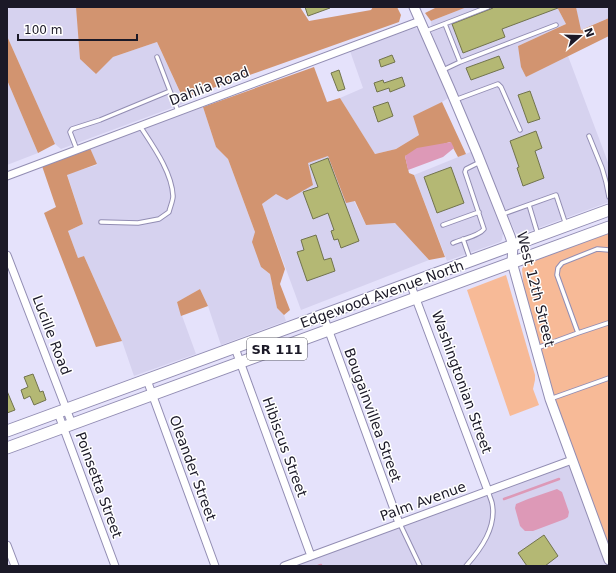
<svg xmlns="http://www.w3.org/2000/svg" width="616" height="573" viewBox="0 0 616 573" font-family="'DejaVu Sans',sans-serif">
  <style>
    .built { fill: #d6d2ef }
    .green { fill: #f7ba97 }
    .forest { fill: #d29470 }
    .water { fill: #dd99b7 }
    .lines { fill: none; stroke-linecap: round; stroke-linejoin: round }
    .stream { stroke: #dd99b7; stroke-width: 2.5 }
    .building { fill: #b4b874; stroke: #71734d }
    .lane-casing { stroke: #928db3; stroke-width: 5.5 }
    .street-casing { stroke: #928db3; stroke-width: 9 }
    .secondary-casing { stroke: #928db3; stroke-width: 11 }
    .primary-casing { stroke: #928db3; stroke-width: 13 }
    .lane { stroke: #fff; stroke-width: 3.5 }
    .street { stroke: #fff; stroke-width: 7 }
    .secondary { stroke: #fff; stroke-width: 9 }
    .primary { stroke: #fff; stroke-width: 11 }
    .labels { text-anchor: middle; stroke-width: 3; stroke-linejoin: round; paint-order: stroke }
    .shield { fill: #fff; stroke: #5f5e68; stroke-width: 1 }
    .shield-label { font-size: 13px; font-weight: bold; fill: #1b1927 }
    .street-label { font-size: 14px; fill: #1b1927; stroke: #fff }
  </style>
  <rect width="100%" height="100%" fill="#e5e2fb"/>
  <path class="built" d="M 9,7 L 76,7 L 95,74 L 113,57 L 157,42 L 185,103 L 61,149 L 55,144 L 7,36 L 7,16 Z
    M 467,7 L 557,7 L 566,24 L 518,46 L 526,77 L 568,56 L 609,165 L 609,202 L 522,234 L 519,235 L 515,232 L 489,173 L 457,93 L 432,34 L 431,21 Z
    M 576,7 L 609,7 L 609,18 L 580,30 Z
    M 415,28 L 421,30 L 450,97 L 442,102 L 419,135 L 396,149 L 375,154 L 340,98 L 363,88 L 350,51 Z
    M 7,80 L 38,153 L 7,165 Z
    M 203,107 L 216,147 L 228,159 L 255,232 L 261,267 L 270,274 L 277,308 L 284,315 L 286,321 L 221,345 L 208,306 L 200,289 L 177,302 L 196,354 L 173,362 L 134,376 L 122,341 L 84,256 L 78,258 L 68,231 L 83,224 L 67,174 L 97,165 L 90,148 Z
    M 473,151 L 503,233 L 502,240 L 500,242 L 447,261 L 414,175 Z
    M 328,155 L 346,202 L 354,201 L 366,225 L 395,223 L 429,260 L 301,310 L 262,204 L 276,194 L 307,163 Z
    M 570,465 L 607,566 L 293,566 Z"/>
  <path class="green" d="M 609,233 L 609,547 L 554,397 L 541,357 L 524,291 L 522,269 L 525,264 Z
    M 506,275 L 535,375 L 535,380 L 533,389 L 539,405 L 510,416 L 467,290 Z"/>
  <path class="forest" d="M 76,7 L 300,7 L 309,21 L 371,10 L 373,7 L 397,7 L 401,15 L 399,22 L 193,95 L 181,94 L 157,42 L 113,57 L 96,74 L 80,59 Z
    M 437,7 L 467,7 L 431,21 L 425,13 Z
    M 557,7 L 576,7 L 581,30 L 609,18 L 609,36 L 526,77 L 521,67 L 518,46 L 566,24 Z
    M 7,36 L 55,144 L 38,153 L 7,80 Z
    M 314,67 L 327,102 L 340,98 L 375,154 L 396,149 L 419,135 L 413,116 L 442,102 L 466,154 L 458,157 L 450,142 L 405,156 L 409,173 L 414,175 L 445,257 L 429,260 L 395,223 L 366,225 L 355,201 L 346,203 L 328,156 L 308,163 L 313,185 L 287,200 L 276,194 L 262,204 L 285,269 L 280,284 L 290,310 L 284,315 L 277,308 L 270,274 L 261,267 L 252,242 L 255,232 L 228,159 L 216,147 L 203,107 Z
    M 90,148 L 97,164 L 67,175 L 83,224 L 68,231 L 78,258 L 84,256 L 122,341 L 96,347 L 44,213 L 56,207 L 42,166 Z
    M 200,289 L 208,306 L 181,316 L 177,302 Z"/>
  <path class="water" d="M 451,142 L 454,148 L 443,157 L 408,170 L 405,156 L 417,148 Z
    M 557,489 L 562,492 L 569,512 L 568,517 L 565,519 L 533,531 L 525,531 L 520,526 L 515,508 L 516,504 L 528,499 Z"/>
  <g class="lines">
    <path class="stream" d="M 504,499 L 559,479
      M 318,566 L 321,565"/>
  </g>
  <path class="building" d="M 305,7 L 330,7 L 330,8 L 308,16 Z
    M 493,7 L 558,7 L 558,8 L 502,29 L 505,37 L 463,53 L 452,24 L 493,8 Z
    M 392,55 L 395,62 L 381,67 L 379,60 Z
    M 499,56 L 504,68 L 471,80 L 466,68 Z
    M 339,70 L 345,89 L 338,91 L 331,73 Z
    M 402,77 L 405,86 L 390,92 L 389,88 L 377,92 L 374,83 L 383,80 L 384,83 Z
    M 530,91 L 540,119 L 528,123 L 518,95 Z
    M 388,102 L 393,116 L 378,122 L 373,107 Z
    M 536,131 L 542,148 L 535,151 L 544,178 L 523,186 L 517,168 L 519,167 L 510,141 Z
    M 328,158 L 359,241 L 341,248 L 338,239 L 334,240 L 331,231 L 334,230 L 328,213 L 313,219 L 303,192 L 318,187 L 310,165 Z
    M 451,167 L 464,203 L 437,213 L 424,177 Z
    M 316,235 L 324,260 L 331,258 L 335,271 L 307,281 L 297,252 L 304,250 L 301,240 Z
    M 33,374 L 40,392 L 43,391 L 46,400 L 34,405 L 30,396 L 24,399 L 21,390 L 28,387 L 24,377 Z
    M 7,391 L 15,410 L 7,413 Z
    M 544,535 L 558,556 L 545,566 L 527,566 L 518,553 Z"/>
  <g class="lines">
    <defs>
      <path id="lane" d="M 445,24 L 460,62
        M 426,31 L 488,7
        M 157,57 L 170,91
        M 443,70 L 460,62 L 556,25
        M 455,100 L 498,84 L 501,87 L 520,130
        M 589,136 L 602,168 L 606,182 L 609,197
        M 77,150 L 70,132 L 72,129 L 100,120 L 170,91 L 178,111
        M 529,205 L 538,235
        M 503,214 L 556,195 L 566,225
        M 101,222 L 138,223 L 159,219 L 169,212 C 170,207 173,201 173,196 C 172,172 153,146 140,126
        M 443,225 L 479,212
        M 463,239 L 470,259
        M 453,243 C 462,239 479,236 484,229 L 465,172 L 466,169 L 480,162
        M 578,333 L 608,323
        M 537,348 L 578,333 L 557,275 L 558,268 L 562,263 L 597,249 L 609,250
        M 550,399 L 609,378
        M 400,524 L 420,566
        M 466,566 C 481,549 497,527 492,503 C 491,499 489,495 488,491"/>
      <path id="street" d="M 7,176 L 420,21
        M 7,255 L 72,424
        M 410,283 L 488,491
        M 323,315 L 399,523
        M 235,348 L 311,556
        M 147,380 L 215,566
        M 58,413 L 115,566
        M 7,545 L 15,566
        M 284,566 L 572,460"/>
      <path id="secondary" d="M 414,7 L 450,89 L 477,153 L 510,236 L 513,245 L 512,262 L 550,399 L 609,560"/>
      <path id="primary" d="M 7,431 L 609,210
        M 7,448 L 609,227"/>
    </defs>
    <use href="#lane" class="lane-casing"/>
    <use href="#street" class="street-casing"/>
    <use href="#secondary" class="secondary-casing"/>
    <use href="#primary" class="primary-casing"/>
    <use href="#lane" class="lane"/>
    <use href="#street" class="street"/>
    <use href="#secondary" class="secondary"/>
    <use href="#primary" class="primary"/>
  </g>
  <g class="labels">
    <rect class="shield" x="247" y="338" width="60" height="22" rx="3"/>
    <g class="shield-label">
      <text x="277" y="354">SR 111</text>
    </g>
    <g class="street-label">
      <text transform="translate(209 86) rotate(-21)" y="5">Dahlia Road</text>
      <text transform="translate(536 289) rotate(76)" y="5">West 12th Street</text>
      <text transform="translate(382 294) rotate(-20)" y="5">Edgewood Avenue North</text>
      <text transform="translate(52 335) rotate(69)" y="5">Lucille Road</text>
      <text transform="translate(462 382) rotate(70)" y="5">Washingtonian Street</text>
      <text transform="translate(373 415) rotate(70)" y="5">Bougainvillea Street</text>
      <text transform="translate(285 447) rotate(70)" y="5">Hibiscus Street</text>
      <text transform="translate(193 468) rotate(70)" y="5">Oleander Street</text>
      <text transform="translate(99 485) rotate(70)" y="5">Poinsetta Street</text>
      <text transform="translate(423 501) rotate(-20)" y="5">Palm Avenue</text>
    </g>
  </g>
  <rect width="616" height="573" fill="none" stroke="#1b1927" stroke-width="16"/>
  <g transform="translate(580 36) rotate(70)" stroke="#ffffff" stroke-width="3" paint-order="stroke">
  <path d="M0-3L7 15L0 10L-7 15Z" fill="#1b1927"/>
  <text y="-6" font-size="11" font-weight="bold" text-anchor="middle" fill="#1b1927">N</text>
  </g>
  <path d="M18 34v6h119v-6" fill="none" stroke="#1b1927" stroke-width="2"/>
  <text x="24" y="34" font-size="12" fill="#1b1927" stroke="#ffffff" stroke-width="3" paint-order="stroke">100 m</text>
</svg>
